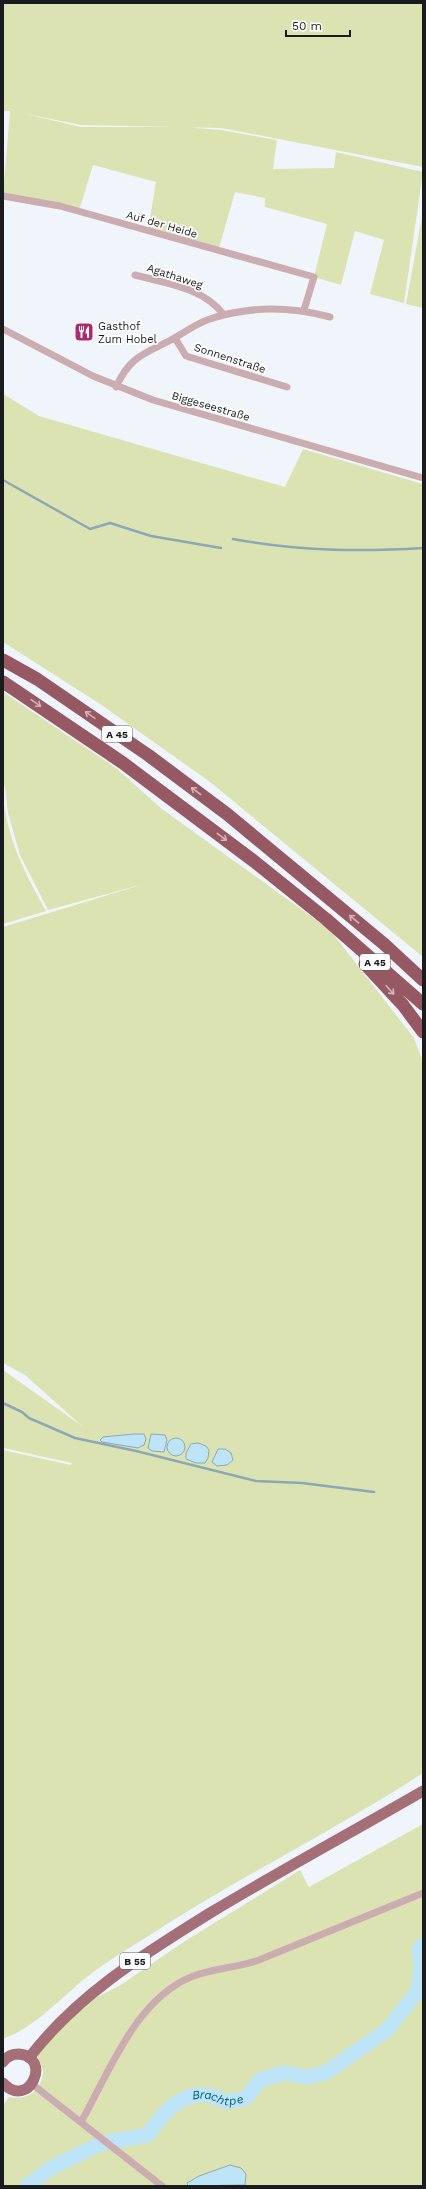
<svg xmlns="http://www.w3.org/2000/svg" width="426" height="2189" viewBox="0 0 426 2189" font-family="'Work Sans',sans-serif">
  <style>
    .green { fill: #dce3b3 }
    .water { fill: #bde4f7; stroke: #8ca8b6 }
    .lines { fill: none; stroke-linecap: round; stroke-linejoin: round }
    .stream { stroke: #8ca8b6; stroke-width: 2.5 }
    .river { stroke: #bde4f7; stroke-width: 15 }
    .street { stroke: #cbacb0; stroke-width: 7 }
    .primary { stroke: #a56f77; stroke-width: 11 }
    .highway { stroke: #965963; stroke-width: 13 }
    .oneway { stroke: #d0b4b9 }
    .labels { text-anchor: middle; stroke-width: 3.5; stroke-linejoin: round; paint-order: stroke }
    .shield { fill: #fff; stroke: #5f5f62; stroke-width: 1 }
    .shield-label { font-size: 10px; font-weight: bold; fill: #1a1b1e }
    .street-label { font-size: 11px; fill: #1a1b1e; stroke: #fff }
    .poi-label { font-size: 11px; fill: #1a1b1e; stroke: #fff; text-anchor: start }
    .water-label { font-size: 12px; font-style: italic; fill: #015e7d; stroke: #fff }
  </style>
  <rect width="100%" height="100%" fill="#f0f5fc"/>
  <path class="green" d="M 3,3 L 423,3 L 423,167 L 221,128 L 81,125 L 21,113 L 81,127 L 184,127 L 221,130 L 277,140 L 273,169 L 334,168 L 336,152 L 423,172 L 404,303 L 370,294 L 384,240 L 355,231 L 341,285 L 314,277 L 327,224 L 265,207 L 265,198 L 235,192 L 218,252 L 148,230 L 156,182 L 93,165 L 79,211 L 3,195 L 10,111 L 3,111 Z
    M 423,211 L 423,308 L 406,304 Z
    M 3,394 L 39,416 L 285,487 L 303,449 L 423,484 L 423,957 L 210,782 L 100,704 L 3,642 Z
    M 3,692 L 116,768 L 162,809 L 330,930 L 414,1038 L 423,1062 L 423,1773 C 334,1831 239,1877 150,1935 C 131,1947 111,1959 92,1973 C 63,1995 38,2026 3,2039 L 3,1450 L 71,1465 L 72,1463 L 3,1448 L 3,1370 L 82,1426 L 25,1375 L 3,1363 L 3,927 L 144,884 L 48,910 L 20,855 L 8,813 L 5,787 L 3,783 Z
    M 3,796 C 8,841 25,873 46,911 L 3,924 Z
    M 423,1824 L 423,2186 L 3,2186 L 3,2105 L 9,2097 C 27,2101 42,2091 43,2071 C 43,2067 39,2061 37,2056 L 50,2037 L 97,1997 L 119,1986 L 185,1941 L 300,1870 L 309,1887 Z"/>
  <path class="water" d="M 134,1434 L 144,1434 L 146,1439 L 144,1445 L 138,1448 L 102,1442 L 100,1440 L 103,1437 Z
    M 151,1434 L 165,1435 L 167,1440 L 164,1452 L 152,1451 L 148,1448 Z
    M167 1447a9 9 0 1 1 18 0a9 9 0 1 1-18 0Z
    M 198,1443 L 206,1446 L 209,1450 L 208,1458 L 205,1463 L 196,1463 L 186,1459 L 186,1453 L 191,1444 Z
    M 218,1449 L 225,1449 L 231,1453 L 233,1460 L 227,1465 L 217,1466 L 212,1462 Z
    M 230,2165 L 241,2168 L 246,2174 L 245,2185 L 188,2186 L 187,2183 L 199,2176 Z"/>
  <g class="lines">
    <path class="stream" d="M 3,480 L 90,529 L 110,523 L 151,536 L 221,548
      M 233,539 C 298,551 358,552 423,548
      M 3,1403 L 22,1412 L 29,1418 L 75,1438 L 136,1451 L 256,1481 L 302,1483 L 374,1492"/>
    <path class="river" id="s1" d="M 27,2186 L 51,2168 L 102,2143 L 148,2135 C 161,2115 181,2091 208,2095 C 214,2095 219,2100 225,2101 C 231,2102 240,2099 246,2098 L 260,2080 L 283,2073 L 307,2077 L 325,2073 L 386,2031 L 418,1991 L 421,1968 L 419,1949 L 423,1945"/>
    <path class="street" d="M 3,196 L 60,206 L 314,277 L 304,310
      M 135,275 C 166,283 204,288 224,315
      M 3,329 L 93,376 L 153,400 L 423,478
      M 175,338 L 186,356 L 287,387
      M 116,387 C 130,357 142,355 169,341 C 182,334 194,325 207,320 C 247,306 289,306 330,317
      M 32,2084 L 162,2186
      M 81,2122 C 109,2073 135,2000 191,1977 C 212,1968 237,1968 259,1960 L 423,1893"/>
    <path class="primary" d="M 29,2058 C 77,1995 144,1954 210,1913 C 280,1871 352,1832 423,1791
      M 3,2062 C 7,2056 13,2054 19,2054 C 53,2057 29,2111 3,2083"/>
    <path class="highway" d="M 3,660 L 37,679 L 148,755 L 227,814 L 384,944 L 423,980
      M 3,682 L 123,763 L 255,862 L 326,919 L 423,1004
      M 365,964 L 403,1005 L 423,1032"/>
  </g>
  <defs><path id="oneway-shaft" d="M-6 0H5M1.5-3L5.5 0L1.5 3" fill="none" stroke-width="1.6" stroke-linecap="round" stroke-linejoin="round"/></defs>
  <g class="oneway">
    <use href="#oneway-shaft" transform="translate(36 703) rotate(35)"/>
    <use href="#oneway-shaft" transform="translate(90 715) rotate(-145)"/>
    <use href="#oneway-shaft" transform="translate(196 791) rotate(-143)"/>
    <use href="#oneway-shaft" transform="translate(222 837) rotate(37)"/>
    <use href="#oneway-shaft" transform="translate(354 919) rotate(-140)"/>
    <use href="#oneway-shaft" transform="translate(390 990) rotate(48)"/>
  </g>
  <defs>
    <symbol id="restaurant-square" viewBox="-11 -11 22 22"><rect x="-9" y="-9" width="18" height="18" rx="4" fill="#b0296c" stroke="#fff"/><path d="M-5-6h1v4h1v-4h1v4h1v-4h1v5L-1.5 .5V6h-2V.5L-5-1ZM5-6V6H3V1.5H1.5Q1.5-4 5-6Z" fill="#fff"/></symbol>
  </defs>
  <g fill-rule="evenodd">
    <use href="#restaurant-square" x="73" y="321" width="22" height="22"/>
  </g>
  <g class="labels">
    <g class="shield">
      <rect x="102" y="726" width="30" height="16" rx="3"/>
      <rect x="360" y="954" width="30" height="16" rx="3"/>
      <rect x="120" y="1953" width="30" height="16" rx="3"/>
    </g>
    <g class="shield-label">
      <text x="117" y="738">A 45</text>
      <text x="375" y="966">A 45</text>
      <text x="135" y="1965">B 55</text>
    </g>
    <g class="street-label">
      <text transform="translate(162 224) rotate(16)" y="4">Auf der Heide</text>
      <text transform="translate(175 276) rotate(18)" y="4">Agathaweg</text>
      <text transform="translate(230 358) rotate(18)" y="4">Sonnenstraße</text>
      <text transform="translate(211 406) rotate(16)" y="4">Biggeseestraße</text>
    </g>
    <g class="poi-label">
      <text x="98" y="330">Gasthof<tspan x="98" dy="13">Zum Hobel</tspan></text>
    </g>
    <g class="water-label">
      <text dy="4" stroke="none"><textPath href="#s1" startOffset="220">Brachtpe</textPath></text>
    </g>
  </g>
  <rect width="426" height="2189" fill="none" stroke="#1a1b1e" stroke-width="8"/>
  <path d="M286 30v6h64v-6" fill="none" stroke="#1a1b1e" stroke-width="2"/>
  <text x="292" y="30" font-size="12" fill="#1a1b1e" stroke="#ffffff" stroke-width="3" paint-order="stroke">50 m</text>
</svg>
